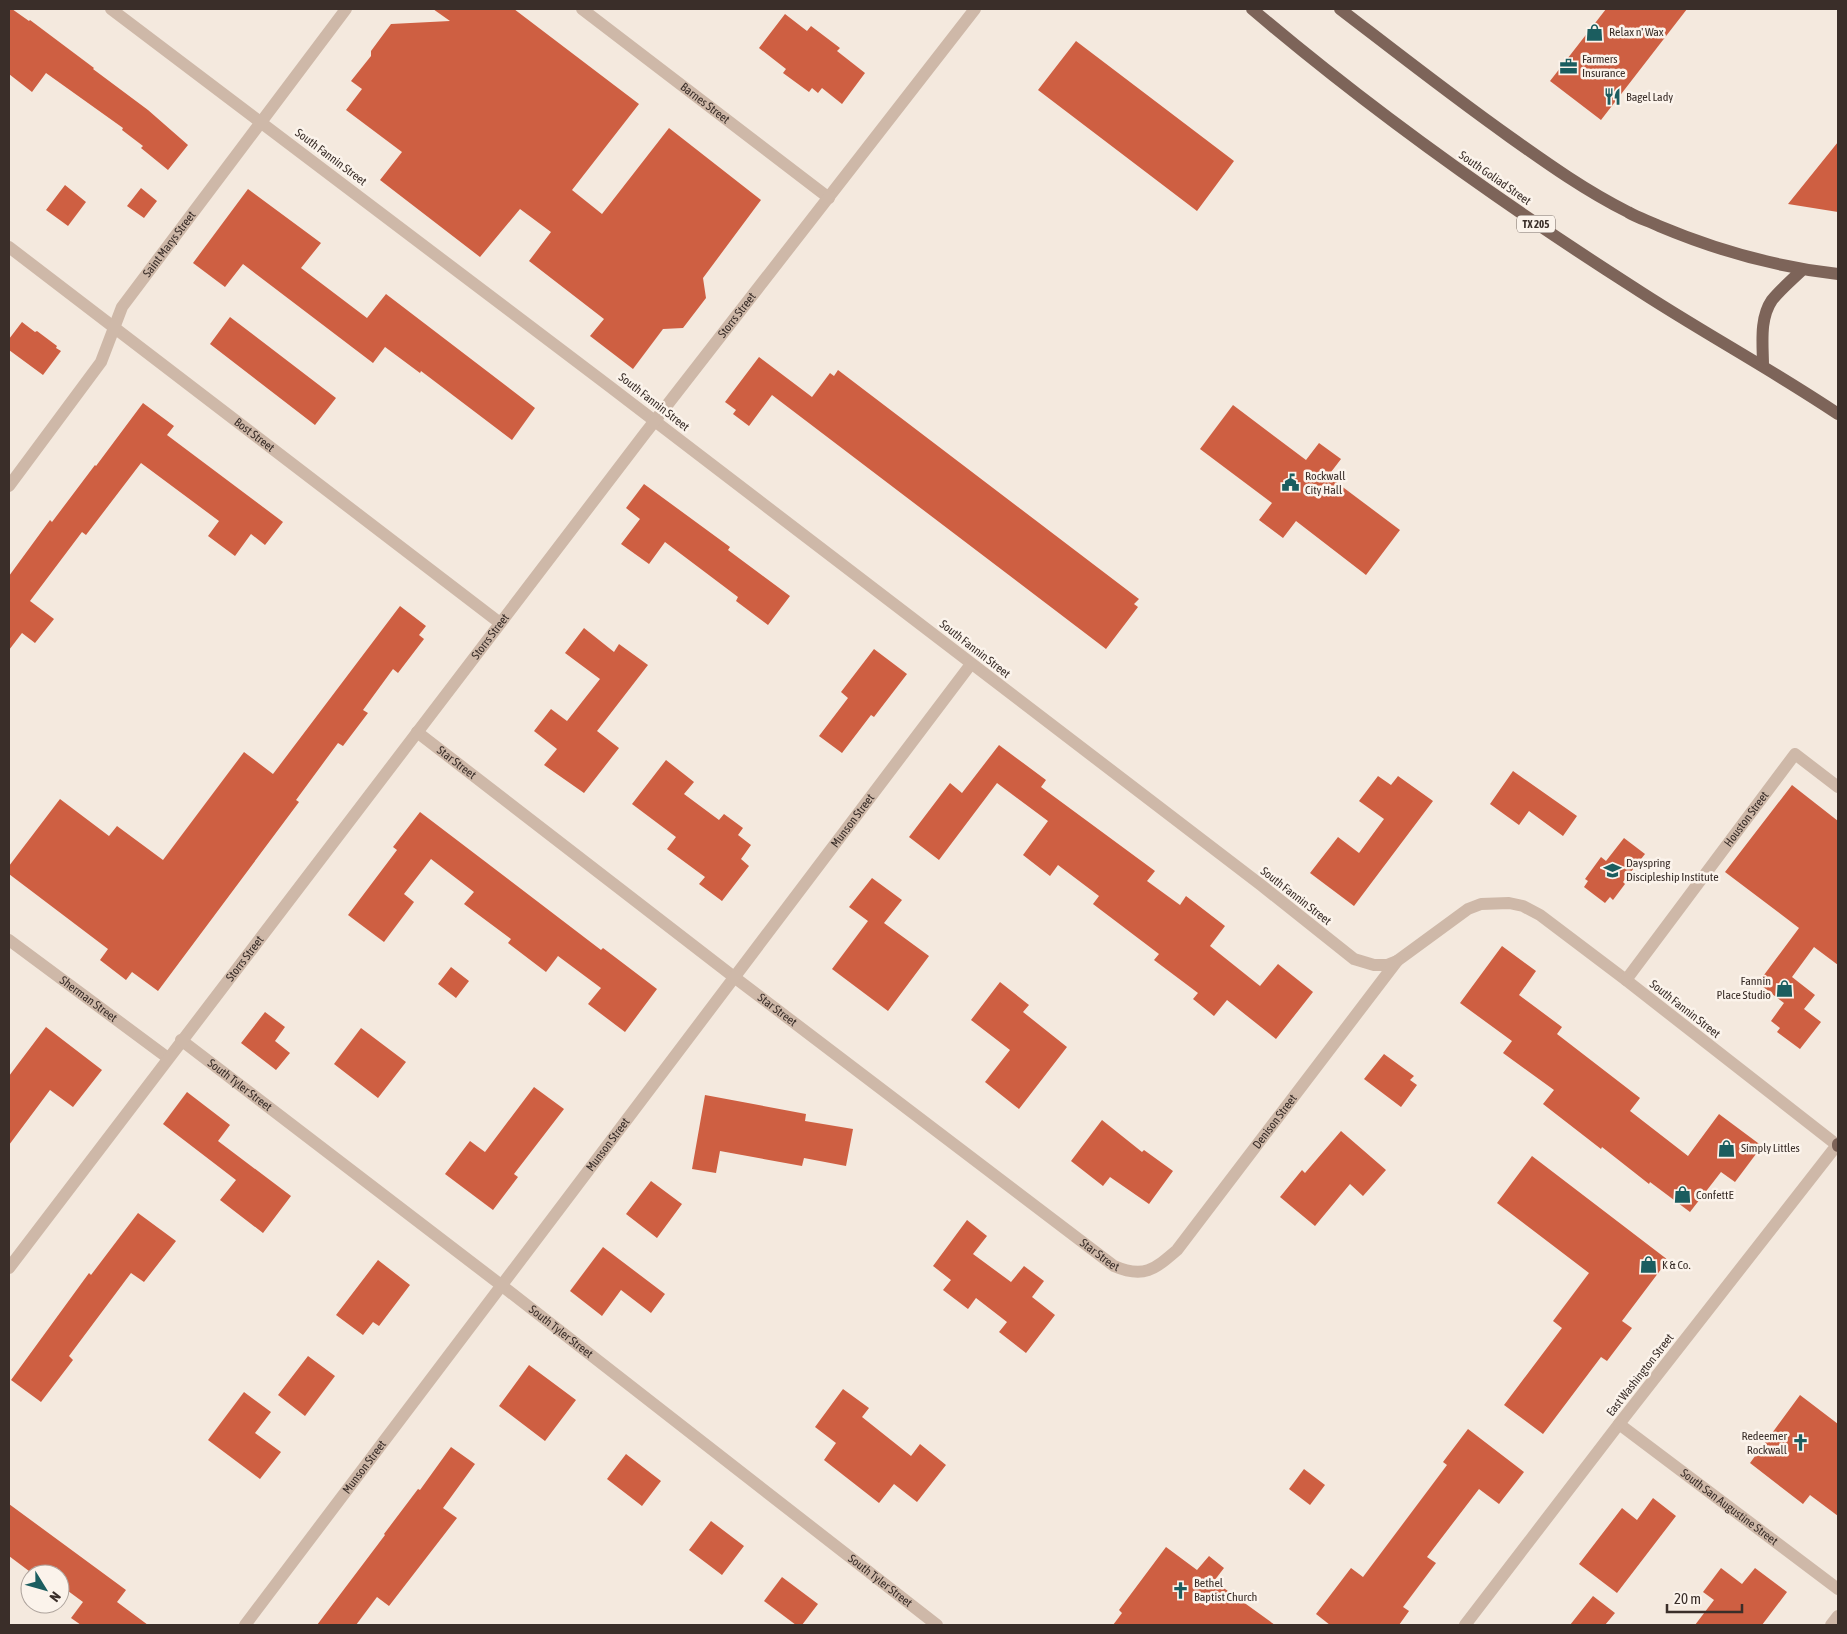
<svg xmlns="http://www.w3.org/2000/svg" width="1847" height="1634" viewBox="0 0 1847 1634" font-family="'Asap Condensed',sans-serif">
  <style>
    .building { fill: #ce5f42 }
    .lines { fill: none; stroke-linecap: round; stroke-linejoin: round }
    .minor { stroke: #ceb8a8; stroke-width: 12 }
    .major { stroke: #7d6459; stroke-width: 12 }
    .labels { text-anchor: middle; stroke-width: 5; stroke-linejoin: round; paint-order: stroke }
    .shield { fill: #fbf3eb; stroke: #746963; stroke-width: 1 }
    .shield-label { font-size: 11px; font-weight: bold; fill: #3a2e29 }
    .poi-label { font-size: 12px; fill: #3a2e29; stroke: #fbf3eb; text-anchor: start }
    .street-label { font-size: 12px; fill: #3a2e29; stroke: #fbf3eb }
  </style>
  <rect width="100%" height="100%" fill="#f4e9de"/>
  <path class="building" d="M 9,9 L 12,9 L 29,21 L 30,20 L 94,68 L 93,69 L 148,110 L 188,145 L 168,170 L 141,148 L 143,146 L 122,130 L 123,128 L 46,73 L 32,92 L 9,74 Z
    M 433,9 L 514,9 L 639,104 L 572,190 L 602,214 L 669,128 L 761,200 L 703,278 L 706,298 L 683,328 L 663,329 L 633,369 L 590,336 L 604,319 L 529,261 L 551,232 L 520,209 L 480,257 L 380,180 L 402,152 L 346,110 L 362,89 L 351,81 L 371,56 L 371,51 L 391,24 L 450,21 Z
    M 1606,9 L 1687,9 L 1601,120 L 1550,81 Z
    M 785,14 L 807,31 L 811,26 L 840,48 L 837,51 L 865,73 L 842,104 L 822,88 L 818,93 L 812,88 L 809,92 L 783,73 L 786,69 L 759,48 Z
    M 1076,41 L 1234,161 L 1197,211 L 1038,90 Z
    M 1838,142 L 1838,212 L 1788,204 Z
    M 65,185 L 86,202 L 68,226 L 46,210 Z
    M 141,188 L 157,201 L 144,218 L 127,206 Z
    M 248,189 L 321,243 L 301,268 L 367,318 L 386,294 L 535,408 L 512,440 L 421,371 L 420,373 L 385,347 L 373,363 L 243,264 L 225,287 L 193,263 Z
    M 230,317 L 336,398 L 315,425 L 210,344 Z
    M 22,322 L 35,332 L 37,331 L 57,346 L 56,348 L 61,351 L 43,375 L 9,350 L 9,339 Z
    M 759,357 L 812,397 L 830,373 L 834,376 L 838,370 L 1139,599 L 1134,604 L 1138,607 L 1106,649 L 772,395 L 749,426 L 733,414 L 736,410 L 725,402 Z
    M 143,403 L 174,426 L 167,435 L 283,522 L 265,545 L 251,534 L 235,556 L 208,536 L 219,521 L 141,463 L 86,535 L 82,532 L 30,601 L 54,619 L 35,643 L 22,633 L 9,650 L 9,576 L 50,520 L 52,522 L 95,465 L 96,466 Z
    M 1233,405 L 1306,460 L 1319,443 L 1341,459 L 1328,476 L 1400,530 L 1366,575 L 1296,521 L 1283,538 L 1259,520 L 1272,503 L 1200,449 Z
    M 644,484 L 730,547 L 728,550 L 790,596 L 768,625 L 736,601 L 738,597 L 665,542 L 649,564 L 621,544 L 640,519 L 626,508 Z
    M 400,606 L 426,626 L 419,635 L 424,639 L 398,673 L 393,669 L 363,710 L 368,713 L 343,746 L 338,743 L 296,800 L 299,802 L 158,991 L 132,972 L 126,980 L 100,960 L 108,949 L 9,874 L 9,866 L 60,799 L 109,836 L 117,826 L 163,860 L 244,752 L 273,774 Z
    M 584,628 L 614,652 L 619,644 L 648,665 L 597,731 L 619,748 L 584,793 L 544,765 L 557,749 L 534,731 L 551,709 L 567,721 L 600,679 L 565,653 Z
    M 874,649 L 907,674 L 874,717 L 871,715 L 842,753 L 819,736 L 848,698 L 841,692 Z
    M 999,745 L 1046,780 L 1041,787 L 1155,871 L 1147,881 L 1180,905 L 1186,896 L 1225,926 L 1210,946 L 1260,986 L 1278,964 L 1313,992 L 1276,1039 L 1227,1000 L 1214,1016 L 1193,999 L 1198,993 L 1154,960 L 1159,954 L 1093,904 L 1099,896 L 1058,865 L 1050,876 L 1023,855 L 1048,821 L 997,783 L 939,860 L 909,837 L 950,783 L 962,793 Z
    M 666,760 L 694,782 L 684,794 L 719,820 L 724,814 L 743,828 L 738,835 L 751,845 L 741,859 L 749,866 L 722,901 L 699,884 L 705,877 L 667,849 L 676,837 L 632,804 Z
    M 1513,771 L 1577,816 L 1563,836 L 1529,811 L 1519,825 L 1490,804 Z
    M 1378,776 L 1391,785 L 1398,776 L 1433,801 L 1354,906 L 1310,873 L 1338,837 L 1359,853 L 1384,819 L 1359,801 Z
    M 1792,785 L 1838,821 L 1838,965 L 1814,947 L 1792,977 L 1815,995 L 1804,1009 L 1821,1022 L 1800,1049 L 1777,1032 L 1780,1028 L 1771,1021 L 1784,1003 L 1758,983 L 1799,928 L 1725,872 Z
    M 420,812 L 601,950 L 603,948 L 657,989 L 625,1032 L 588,1004 L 601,988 L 558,956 L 546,972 L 508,943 L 511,939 L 464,904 L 474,892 L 431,859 L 404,894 L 414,902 L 384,942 L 348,915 L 397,850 L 393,847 Z
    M 1624,838 L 1645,854 L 1623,882 L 1625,884 L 1613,900 L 1610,897 L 1605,903 L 1584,887 L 1588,881 L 1585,879 L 1601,857 L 1606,861 Z
    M 872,878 L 902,900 L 884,923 L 929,956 L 888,1011 L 832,969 L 868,921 L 849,907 Z
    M 1502,946 L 1536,971 L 1519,995 L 1562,1027 L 1557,1034 L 1640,1098 L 1630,1111 L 1688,1156 L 1719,1114 L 1762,1146 L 1735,1182 L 1721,1172 L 1690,1212 L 1650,1182 L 1649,1184 L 1602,1147 L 1601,1149 L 1543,1104 L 1554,1090 L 1503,1053 L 1512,1041 L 1460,1003 Z
    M 451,967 L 469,981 L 456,998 L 438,984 Z
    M 1000,982 L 1029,1005 L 1023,1012 L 1067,1047 L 1019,1109 L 985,1082 L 1010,1050 L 971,1020 Z
    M 265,1012 L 285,1027 L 275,1041 L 290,1053 L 276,1070 L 241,1043 Z
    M 46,1027 L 102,1070 L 73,1107 L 50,1090 L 9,1145 L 9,1076 Z
    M 361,1028 L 406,1062 L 378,1098 L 334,1064 Z
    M 1384,1054 L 1414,1076 L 1410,1080 L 1417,1085 L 1401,1107 L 1364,1079 Z
    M 534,1087 L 564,1109 L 514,1174 L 518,1177 L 493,1210 L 445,1174 L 470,1141 L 485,1152 Z
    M 187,1092 L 230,1125 L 218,1141 L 291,1196 L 263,1233 L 220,1200 L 236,1180 L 163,1124 Z
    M 705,1095 L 806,1114 L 805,1121 L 853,1129 L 846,1166 L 804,1158 L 802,1166 L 720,1151 L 716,1173 L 692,1169 Z
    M 1102,1120 L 1142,1152 L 1144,1150 L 1173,1171 L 1149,1204 L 1110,1177 L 1103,1186 L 1071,1161 Z
    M 1341,1131 L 1386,1170 L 1363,1196 L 1350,1184 L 1315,1226 L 1280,1197 L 1302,1170 L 1305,1173 Z
    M 1532,1156 L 1668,1260 L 1622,1321 L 1632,1328 L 1607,1361 L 1601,1357 L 1543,1434 L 1504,1405 L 1562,1328 L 1553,1321 L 1589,1273 L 1497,1203 Z
    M 651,1181 L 682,1204 L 657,1238 L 626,1214 Z
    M 138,1213 L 176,1241 L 144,1282 L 131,1273 L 69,1356 L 73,1360 L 41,1402 L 11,1380 L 89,1273 L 91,1275 Z
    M 967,1220 L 987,1236 L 973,1254 L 1011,1282 L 1024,1266 L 1044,1281 L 1032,1297 L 1055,1315 L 1026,1353 L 999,1332 L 1007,1322 L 976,1298 L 968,1309 L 943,1290 L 951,1280 L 933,1266 Z
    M 603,1247 L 665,1294 L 651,1313 L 621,1290 L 602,1316 L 570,1291 Z
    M 378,1260 L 410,1285 L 379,1326 L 373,1322 L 363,1335 L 336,1315 Z
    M 308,1356 L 335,1376 L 305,1416 L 278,1395 Z
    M 529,1365 L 576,1400 L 545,1441 L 499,1406 Z
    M 843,1389 L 869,1408 L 862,1417 L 911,1456 L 920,1444 L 946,1465 L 917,1502 L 894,1484 L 879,1503 L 824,1460 L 836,1443 L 815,1427 Z
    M 244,1392 L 271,1412 L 255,1433 L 281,1452 L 260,1479 L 208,1440 Z
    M 1800,1395 L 1838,1424 L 1838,1516 L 1810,1495 L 1803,1504 L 1750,1463 Z
    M 1468,1429 L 1524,1472 L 1499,1504 L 1479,1489 L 1427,1557 L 1436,1563 L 1403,1607 L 1409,1611 L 1399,1625 L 1330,1625 L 1316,1614 L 1351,1568 L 1363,1577 L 1447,1465 L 1443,1462 Z
    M 451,1447 L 475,1464 L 443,1508 L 457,1518 L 389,1606 L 377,1597 L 356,1625 L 317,1625 L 385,1535 L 384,1534 L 418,1489 L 420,1490 Z
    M 626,1454 L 661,1481 L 642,1506 L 607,1479 Z
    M 1304,1469 L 1325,1485 L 1310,1505 L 1289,1489 Z
    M 1653,1498 L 1676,1516 L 1617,1593 L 1579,1564 L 1622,1508 L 1637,1520 Z
    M 9,1504 L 126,1590 L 117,1602 L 148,1625 L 81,1625 L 71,1618 L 83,1602 L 60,1585 L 60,1574 L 33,1574 L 9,1556 Z
    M 711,1521 L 744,1546 L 722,1575 L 689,1550 Z
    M 1166,1547 L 1197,1570 L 1209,1556 L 1224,1568 L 1214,1581 L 1275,1625 L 1113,1625 L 1122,1613 L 1119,1610 Z
    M 1721,1568 L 1742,1584 L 1755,1568 L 1787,1592 L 1762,1625 L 1695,1625 L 1714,1600 L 1703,1592 Z
    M 782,1577 L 818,1604 L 802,1625 L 796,1625 L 764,1601 Z
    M 1593,1596 L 1615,1613 L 1605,1625 L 1570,1625 Z"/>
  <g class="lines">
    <g class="minor">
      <path d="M 111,9 L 609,386 L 1261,885 L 1354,959 L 1374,965 L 1387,965 L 1397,961 L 1468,909 L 1481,904 L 1509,903 L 1523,906 L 1540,915 L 1626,980 L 1837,1145 L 1619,1424 L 1465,1625"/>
      <path id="s1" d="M 582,9 L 829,198"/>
      <path id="s2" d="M 9,247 L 500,623"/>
      <path id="s3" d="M 9,486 L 101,362 L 122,307 L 346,9"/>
      <path id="s4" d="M 417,732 L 734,977 L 1114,1266 C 1144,1279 1155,1269 1177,1250 L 1397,961"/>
      <path id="s5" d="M 9,940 L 168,1058"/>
      <path id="s6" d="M 1626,980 L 1795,754 L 1838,787"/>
      <path id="s7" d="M 181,1040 L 501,1285 L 937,1625"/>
      <path id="s8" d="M 9,1268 L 643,436 L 975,9"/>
      <path id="s9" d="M 1619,1424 L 1838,1589"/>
      <path id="s10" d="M 245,1625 L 971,664"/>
      <path d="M 1831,1625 L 1838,1616"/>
    </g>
    <path class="major" d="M 1252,9 C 1372,111 1500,202 1633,287 C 1700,331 1771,369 1838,414
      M 1340,9 C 1396,52 1452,96 1510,137 C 1548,164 1586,191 1628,212 C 1638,218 1649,221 1659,226 C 1716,250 1777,267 1838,274
      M 1763,366 C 1763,345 1759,319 1772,300 C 1781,289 1793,279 1803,269
      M 1838,1144 L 1838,1146"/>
  </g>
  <defs>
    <symbol id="shop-bare" viewBox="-9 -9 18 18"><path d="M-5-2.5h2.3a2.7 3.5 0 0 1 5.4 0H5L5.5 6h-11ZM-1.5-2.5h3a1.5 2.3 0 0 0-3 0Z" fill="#1b5d5f" stroke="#fbf3eb" stroke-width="2.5" paint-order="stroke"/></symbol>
    <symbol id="office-bare" viewBox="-9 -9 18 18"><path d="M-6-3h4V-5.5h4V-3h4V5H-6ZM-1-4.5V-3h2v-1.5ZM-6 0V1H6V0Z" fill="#1b5d5f" stroke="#fbf3eb" stroke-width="2.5" paint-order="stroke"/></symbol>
    <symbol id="restaurant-bare" viewBox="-9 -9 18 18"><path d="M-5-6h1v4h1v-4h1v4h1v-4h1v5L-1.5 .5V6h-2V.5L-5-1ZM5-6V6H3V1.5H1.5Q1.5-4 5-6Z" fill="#1b5d5f" stroke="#fbf3eb" stroke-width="2.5" paint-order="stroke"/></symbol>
    <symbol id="civic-bare" viewBox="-9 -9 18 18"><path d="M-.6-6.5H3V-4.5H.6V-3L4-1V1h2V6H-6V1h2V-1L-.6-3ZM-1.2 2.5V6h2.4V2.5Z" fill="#1b5d5f" stroke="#fbf3eb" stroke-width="2.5" paint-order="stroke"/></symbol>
    <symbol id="school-bare" viewBox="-9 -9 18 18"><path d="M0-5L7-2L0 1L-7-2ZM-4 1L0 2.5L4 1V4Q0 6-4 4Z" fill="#1b5d5f" stroke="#fbf3eb" stroke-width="2.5" paint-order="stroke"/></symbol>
    <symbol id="church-bare" viewBox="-9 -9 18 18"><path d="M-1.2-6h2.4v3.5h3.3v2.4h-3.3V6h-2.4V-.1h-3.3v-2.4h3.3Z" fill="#1b5d5f" stroke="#fbf3eb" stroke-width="2.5" paint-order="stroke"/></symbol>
  </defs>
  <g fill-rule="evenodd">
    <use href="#shop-bare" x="1582" y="20" width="25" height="25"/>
    <use href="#office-bare" x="1556" y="54" width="25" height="25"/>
    <use href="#restaurant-bare" x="1600" y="84" width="25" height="25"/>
    <use href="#civic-bare" x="1278" y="470" width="25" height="25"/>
    <use href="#school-bare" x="1600" y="858" width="25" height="25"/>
    <use href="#shop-bare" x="1772" y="976" width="25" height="25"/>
    <use href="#shop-bare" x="1714" y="1136" width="25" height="25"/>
    <use href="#shop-bare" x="1670" y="1182" width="25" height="25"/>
    <use href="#shop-bare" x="1636" y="1252" width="25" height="25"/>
    <use href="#church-bare" x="1788" y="1430" width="25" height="25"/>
    <use href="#church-bare" x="1168" y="1578" width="25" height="25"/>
  </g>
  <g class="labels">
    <rect class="shield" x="1517" y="215.5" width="38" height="17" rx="4"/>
    <g class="shield-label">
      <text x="1536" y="228">TX 205</text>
    </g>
    <g class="poi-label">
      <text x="1609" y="36">Relax n' Wax</text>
      <text x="1582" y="63">Farmers<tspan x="1582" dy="14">Insurance</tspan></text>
      <text x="1626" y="101">Bagel Lady</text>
      <text x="1305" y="480">Rockwall<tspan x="1305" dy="14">City Hall</tspan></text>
      <text x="1626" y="867">Dayspring<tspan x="1626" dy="14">Discipleship Institute</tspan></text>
      <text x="1771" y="985" text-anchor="end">Fannin<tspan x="1771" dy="14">Place Studio</tspan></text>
      <text x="1741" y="1152">Simply Littles</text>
      <text x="1696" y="1199">ConfettE</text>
      <text x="1662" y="1269">K &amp; Co.</text>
      <text x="1787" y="1440" text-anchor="end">Redeemer<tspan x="1787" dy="14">Rockwall</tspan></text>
      <text x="1194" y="1587">Bethel<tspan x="1194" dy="14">Baptist Church</tspan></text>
    </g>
    <g class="street-label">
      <text dy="4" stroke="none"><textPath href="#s1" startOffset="155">Barnes Street</textPath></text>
      <text transform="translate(331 157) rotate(37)" y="4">South Fannin Street</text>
      <text transform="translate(1495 178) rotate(35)" y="4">South Goliad Street</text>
      <text dy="4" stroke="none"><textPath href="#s3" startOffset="292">Saint Marys Street</textPath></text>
      <text dy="4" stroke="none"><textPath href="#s8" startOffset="1199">Storrs Street</textPath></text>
      <text transform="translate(654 402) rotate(38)" y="4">South Fannin Street</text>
      <text dy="4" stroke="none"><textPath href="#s2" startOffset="309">Bost Street</textPath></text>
      <text dy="4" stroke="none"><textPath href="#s8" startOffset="794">Storrs Street</textPath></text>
      <text transform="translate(975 649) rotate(38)" y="4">South Fannin Street</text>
      <text dy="4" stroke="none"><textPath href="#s4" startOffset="50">Star Street</textPath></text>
      <text dy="4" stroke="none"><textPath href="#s6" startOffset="201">Houston Street</textPath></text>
      <text dy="4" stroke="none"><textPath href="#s10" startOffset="1008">Munson Street</textPath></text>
      <text transform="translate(1296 896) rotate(38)" y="4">South Fannin Street</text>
      <text dy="4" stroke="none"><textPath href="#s8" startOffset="389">Storrs Street</textPath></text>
      <text dy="4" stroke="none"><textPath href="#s5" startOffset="99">Sherman Street</textPath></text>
      <text transform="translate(1685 1009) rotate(38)" y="4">South Fannin Street</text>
      <text dy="4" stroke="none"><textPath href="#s4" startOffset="455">Star Street</textPath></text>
      <text dy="4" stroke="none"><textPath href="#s7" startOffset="74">South Tyler Street</textPath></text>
      <text dy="4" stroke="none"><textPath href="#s4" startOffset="1110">Denison Street</textPath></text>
      <text dy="4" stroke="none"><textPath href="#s10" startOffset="602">Munson Street</textPath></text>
      <text dy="4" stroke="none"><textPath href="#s4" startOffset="860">Star Street</textPath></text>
      <text dy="4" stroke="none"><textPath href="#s7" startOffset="479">South Tyler Street</textPath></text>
      <text transform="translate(1640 1375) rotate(-52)" y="4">East Washington Street</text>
      <text dy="4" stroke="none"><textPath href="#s10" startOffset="198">Munson Street</textPath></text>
      <text dy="4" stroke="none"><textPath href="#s9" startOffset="138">South San Augustine Street</textPath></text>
      <text dy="4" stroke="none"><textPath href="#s7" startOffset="884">South Tyler Street</textPath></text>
    </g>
  </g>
  <rect width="1847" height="1634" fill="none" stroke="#3a2e29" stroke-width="20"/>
  <g transform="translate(45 1589) rotate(127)"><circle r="24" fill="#fbf3eb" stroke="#aea49d"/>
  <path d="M0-4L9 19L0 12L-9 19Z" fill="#1b5d5f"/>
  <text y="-8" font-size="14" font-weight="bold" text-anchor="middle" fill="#3a2e29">N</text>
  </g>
  <path d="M1667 1604v8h75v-8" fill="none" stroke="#3a2e29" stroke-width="2.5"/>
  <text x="1674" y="1604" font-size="15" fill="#3a2e29" stroke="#fbf3eb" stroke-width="4" paint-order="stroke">20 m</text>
</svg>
